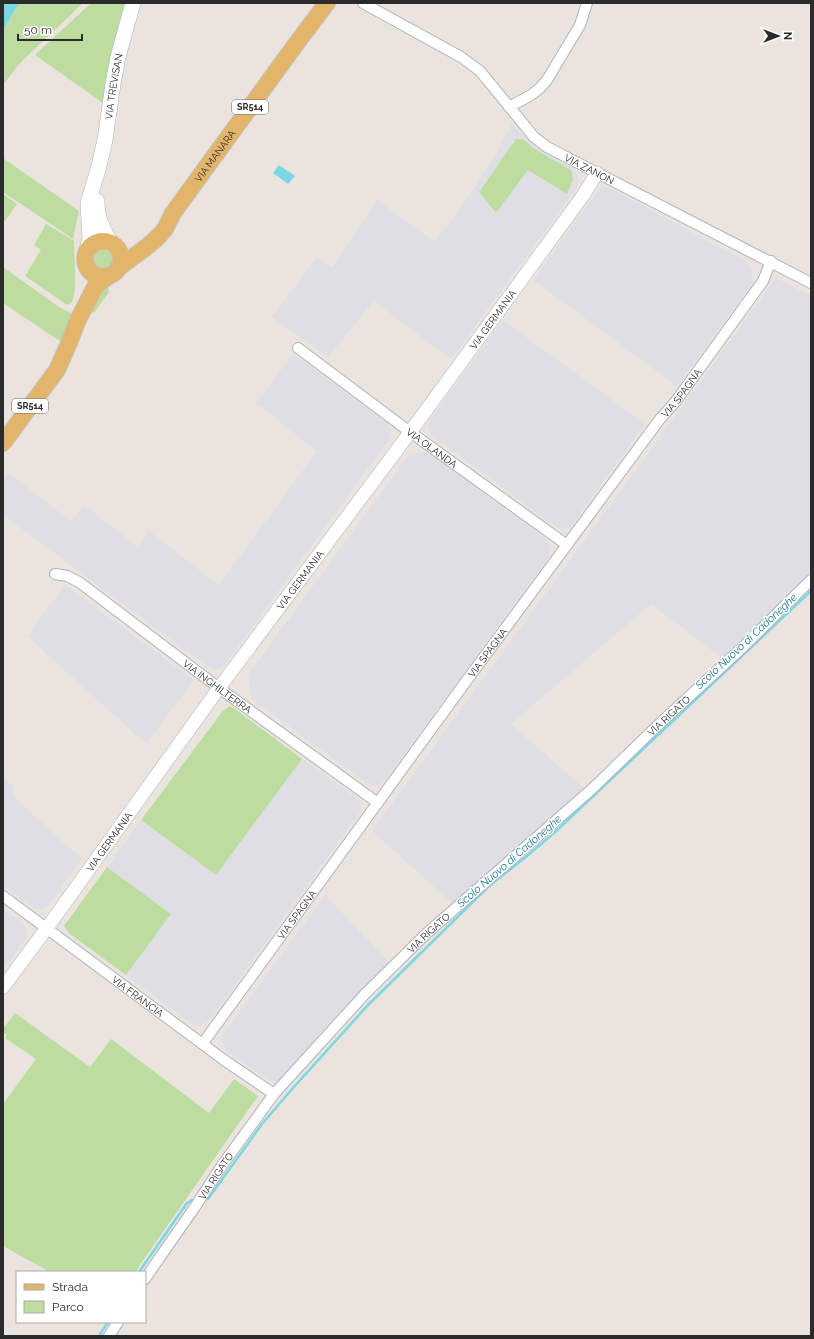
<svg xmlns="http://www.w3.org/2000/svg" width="814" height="1339" viewBox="0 0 814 1339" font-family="Raleway,sans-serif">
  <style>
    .industrial { fill: #dfdee4 }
    .green { fill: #bddca0 }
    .water { fill: #7bd7e3 }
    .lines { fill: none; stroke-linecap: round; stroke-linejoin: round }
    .stream { stroke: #7bd7e3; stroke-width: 2.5 }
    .minor-casing { stroke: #aeb2ba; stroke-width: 12 }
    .tertiary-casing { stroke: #aeb2ba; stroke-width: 14 }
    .secondary-casing { stroke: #aeb2ba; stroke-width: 16 }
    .primary-casing { stroke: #c4c4c4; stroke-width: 18 }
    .minor { stroke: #fff; stroke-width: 10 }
    .tertiary { stroke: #fff; stroke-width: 13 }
    .secondary { stroke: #fff; stroke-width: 15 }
    .primary { stroke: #e3b56b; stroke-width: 16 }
    .labels { text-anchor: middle; stroke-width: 3; stroke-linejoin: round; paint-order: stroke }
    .shield { fill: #fff; stroke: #6b6b6b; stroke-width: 1 }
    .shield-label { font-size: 9px; font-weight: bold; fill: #2b2b2b }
    .street-label { font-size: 10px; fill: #2b2b2b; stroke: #fff }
    .water-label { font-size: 11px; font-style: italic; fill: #1a788f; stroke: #fff }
  </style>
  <rect width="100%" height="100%" fill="#ebe4de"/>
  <path class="industrial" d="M 512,124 L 534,146 L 572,168 L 578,176 L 578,186 L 451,359 L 374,301 L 328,357 L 272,317 L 317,257 L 332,268 L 377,200 L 435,242 L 471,193 L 498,150 Z
    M 607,187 L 746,261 L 752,270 L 753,283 L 677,386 L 533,280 L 600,188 Z
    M 776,278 L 811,296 L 811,574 L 722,658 L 651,604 L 511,724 L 586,790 L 453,904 L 372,831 Z
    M 503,320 L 645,424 L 572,525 L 564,530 L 556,527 L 434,437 L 430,433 L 428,428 L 428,424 L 431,418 Z
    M 293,354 L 387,423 L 390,430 L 390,438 L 223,667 L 219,669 L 213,669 L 207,666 L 3,515 L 3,480 L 8,473 L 71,521 L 84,505 L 138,547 L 149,531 L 219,585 L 317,451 L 256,403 Z
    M 427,451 L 544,538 L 550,547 L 550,552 L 548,558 L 385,780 L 380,785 L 375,786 L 370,785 L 364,781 L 252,699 L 248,675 L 407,457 Z
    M 65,585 L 194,680 L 146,744 L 27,636 Z
    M 302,759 L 357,799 L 360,803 L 361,811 L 208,1022 L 199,1026 L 195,1026 L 126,975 L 171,914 L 107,867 L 141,820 L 216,875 Z
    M 3,777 L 13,786 L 12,795 L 68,847 L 82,858 L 50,903 L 45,908 L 35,909 L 3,886 Z
    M 325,895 L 393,966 L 280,1080 L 276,1082 L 270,1081 L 226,1050 L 223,1046 L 222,1038 L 224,1033 Z
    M 3,909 L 23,924 L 27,931 L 27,937 L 3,970 Z"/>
  <path class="green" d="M 19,3 L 83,3 L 20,63 L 3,85 L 3,30 Z
    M 91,3 L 126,3 L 118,27 L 103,103 L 35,55 Z
    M 516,139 L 523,139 L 533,148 L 571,170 L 573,179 L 567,194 L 528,170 L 496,213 L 479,192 Z
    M 3,158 L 79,211 L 73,239 L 3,192 Z
    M 3,194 L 17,204 L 5,221 L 3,220 Z
    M 46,224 L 74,241 C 74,255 77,288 73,299 C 72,303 70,304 67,305 L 25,276 L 41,250 L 34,245 Z
    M93 259a10 10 0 1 1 20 0a10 10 0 1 1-20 0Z
    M 3,267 L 59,307 L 73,314 L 63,343 L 3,303 Z
    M 104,285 L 108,287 L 109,292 L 94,313 L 89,310 Z
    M 230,706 L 239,712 L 302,759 L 216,875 L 141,820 L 222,712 Z
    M 107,867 L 171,914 L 126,975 L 69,933 L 64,926 Z
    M 15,1013 L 90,1067 L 111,1039 L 209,1113 L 234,1079 L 258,1096 L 135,1272 L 50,1272 L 3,1246 L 3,1104 L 36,1059 L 5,1038 L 7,1035 L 3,1032 L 3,1029 Z"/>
  <path class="water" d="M 3,3 L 19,3 L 3,30 Z
    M 279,165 L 295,176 L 288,184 L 273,173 Z"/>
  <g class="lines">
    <path class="stream" d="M 206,1199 L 208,1199 L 262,1124 L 293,1088 L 368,1005 L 488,887 L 527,856 L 554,833 L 811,591
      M 139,1272 L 187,1203 L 192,1200
      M 99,1336 L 108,1322"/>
    <defs>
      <g id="minor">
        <path id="s1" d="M 363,3 L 461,57 L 480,71 L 534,137 L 547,147 L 811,283"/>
        <path d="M 509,107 L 531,95 L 540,88 L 547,80 L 580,25 L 587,3"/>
        <path id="s2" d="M 298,348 L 406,429 L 567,545"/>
        <path id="s3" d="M 55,574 L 67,576 L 79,582 L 219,688 L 378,803"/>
        <path id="s4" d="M 3,896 L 224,1060 L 274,1094"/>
        <path id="s5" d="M 203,1043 L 467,680 L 660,419 L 676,401 L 763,281 L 771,261"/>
        <path id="s6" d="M 145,1279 L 160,1257 L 195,1207 L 223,1164 L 274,1094 L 365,994 L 427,933 L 592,789 L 657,726 L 743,647 L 811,580"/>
        <path d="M 109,1336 L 118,1322"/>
      </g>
      <g id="tertiary">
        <path id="s7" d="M 3,987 L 47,928 L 219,688 L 397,450 L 582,197 L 597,173"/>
      </g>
      <g id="secondary">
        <path d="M 97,201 C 96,218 104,230 111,244"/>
        <path id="s8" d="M 87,251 L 90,237 L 88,203 L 98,170 L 105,140 L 113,84 L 118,57 L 133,3"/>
      </g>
      <g id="primary">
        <circle cx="103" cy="259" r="18"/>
        <path id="s9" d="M 118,268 L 148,246 L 159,236 L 165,229 L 173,213 L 299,40 L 327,3"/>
        <path d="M 3,443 L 57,370 L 69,343 L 78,320 L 95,287 L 99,283 L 109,276"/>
      </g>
    </defs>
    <use href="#minor" class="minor-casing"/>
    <use href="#tertiary" class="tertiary-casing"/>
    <use href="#secondary" class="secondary-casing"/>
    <use href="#primary" class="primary-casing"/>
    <use href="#minor" class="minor"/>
    <use href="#tertiary" class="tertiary"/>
    <use href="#secondary" class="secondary"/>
    <use href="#primary" class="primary"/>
  </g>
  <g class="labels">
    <g class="shield">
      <rect x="232" y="100" width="36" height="14" rx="3"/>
      <rect x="12" y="399" width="36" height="14" rx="3"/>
    </g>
    <g class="shield-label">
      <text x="250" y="110">SR514</text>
      <text x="30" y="409">SR514</text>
    </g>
    <g class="street-label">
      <text dy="4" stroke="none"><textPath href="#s8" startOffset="168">VIA TREVISAN</textPath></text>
      <text dy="4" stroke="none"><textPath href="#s9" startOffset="150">VIA MANARA</textPath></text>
      <text dy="4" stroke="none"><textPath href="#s1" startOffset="285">VIA ZANON</textPath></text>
      <text dy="4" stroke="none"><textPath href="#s7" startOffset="828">VIA GERMANIA</textPath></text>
      <text dy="4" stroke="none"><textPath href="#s5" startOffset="807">VIA SPAGNA</textPath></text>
      <text dy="4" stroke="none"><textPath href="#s2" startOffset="167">VIA OLANDA</textPath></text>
      <text dy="4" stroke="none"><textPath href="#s7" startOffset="504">VIA GERMANIA</textPath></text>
      <text dy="4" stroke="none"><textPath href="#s5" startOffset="483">VIA SPAGNA</textPath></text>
      <text dy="4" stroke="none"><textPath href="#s3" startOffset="199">VIA INGHILTERRA</textPath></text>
      <text dy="4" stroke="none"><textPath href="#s6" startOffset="773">VIA RIGATO</textPath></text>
      <text dy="4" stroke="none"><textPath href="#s7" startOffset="180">VIA GERMANIA</textPath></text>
      <text dy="4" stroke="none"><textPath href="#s5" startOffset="159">VIA SPAGNA</textPath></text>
      <text dy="4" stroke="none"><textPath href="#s6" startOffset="449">VIA RIGATO</textPath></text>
      <text dy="4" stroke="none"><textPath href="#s4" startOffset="168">VIA FRANCIA</textPath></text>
      <text dy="4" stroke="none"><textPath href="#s6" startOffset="125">VIA RIGATO</textPath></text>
    </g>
    <g class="water-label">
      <text transform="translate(746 641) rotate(-43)" y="4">Scolo Nuovo di Cadoneghe</text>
      <text transform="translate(509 861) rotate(-41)" y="4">Scolo Nuovo di Cadoneghe</text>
    </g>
  </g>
  <rect width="814" height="1339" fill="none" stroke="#2b2b2b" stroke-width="8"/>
  <rect x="16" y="1271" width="130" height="52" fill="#ffffff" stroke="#aaaaaa"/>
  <rect x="24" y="1284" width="20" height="6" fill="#e3b56b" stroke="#aaaaaa"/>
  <text x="52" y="1291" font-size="12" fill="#2b2b2b">Strada</text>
  <rect x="24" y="1301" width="20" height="12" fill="#bddca0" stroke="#aaaaaa"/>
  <text x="52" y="1311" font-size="12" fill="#2b2b2b">Parco</text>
  <g transform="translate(778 36) rotate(90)" stroke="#ffffff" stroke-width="3" paint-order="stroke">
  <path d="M0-3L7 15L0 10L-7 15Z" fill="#2b2b2b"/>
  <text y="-6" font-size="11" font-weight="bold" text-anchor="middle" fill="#2b2b2b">N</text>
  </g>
  <path d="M18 34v6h64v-6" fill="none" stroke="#2b2b2b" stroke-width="2"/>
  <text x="24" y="34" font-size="12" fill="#2b2b2b" stroke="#ffffff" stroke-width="3" paint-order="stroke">50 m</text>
</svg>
